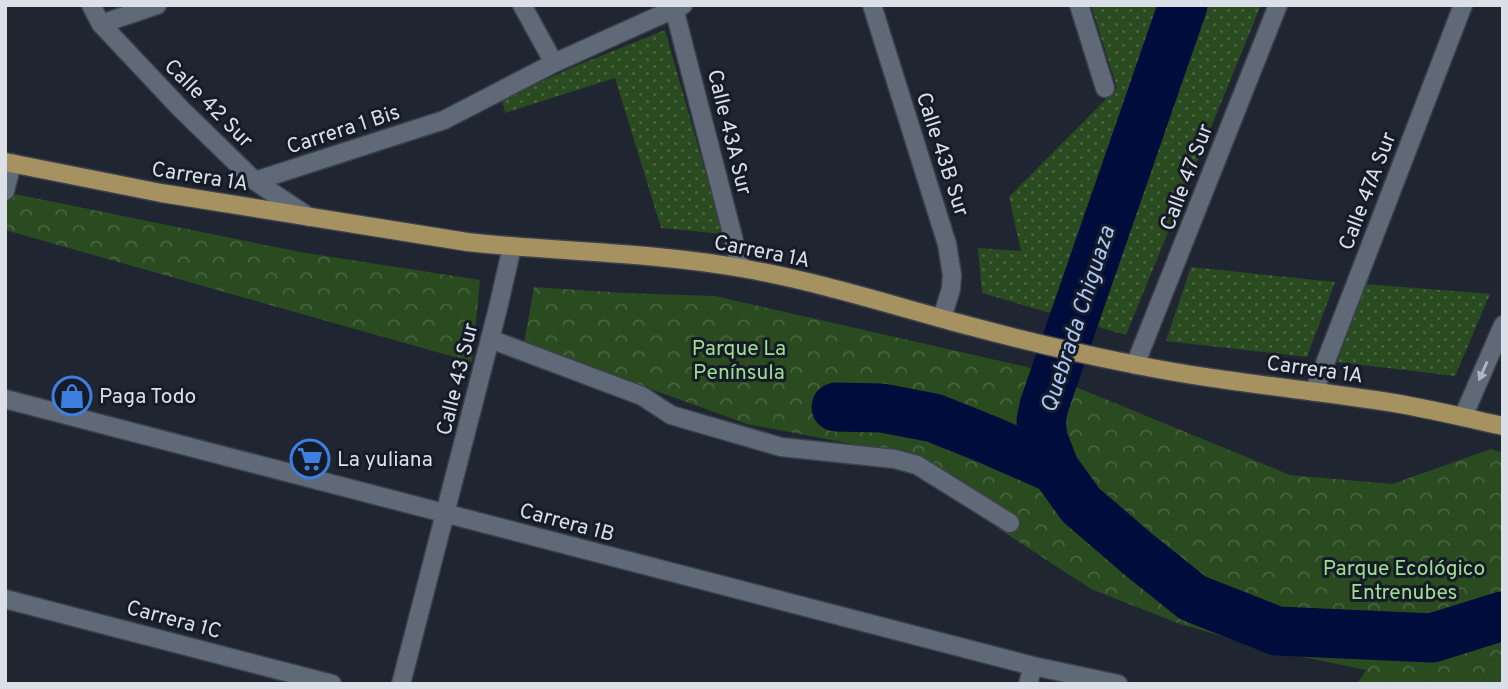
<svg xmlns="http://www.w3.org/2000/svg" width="1508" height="689" viewBox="0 0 1508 689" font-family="Overpass,sans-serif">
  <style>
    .grass { fill: url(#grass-dots) }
    .park { fill: url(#park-crowns) }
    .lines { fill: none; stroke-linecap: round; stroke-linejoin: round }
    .river { stroke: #000c3c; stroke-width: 49 }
    .minor-casing { stroke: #3b414b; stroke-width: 21 }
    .major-casing { stroke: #3b414b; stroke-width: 21 }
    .minor { stroke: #606977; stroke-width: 18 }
    .major { stroke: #a69160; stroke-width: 18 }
    .oneway { fill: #b0b6c0 }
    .labels { text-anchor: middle; stroke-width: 6; stroke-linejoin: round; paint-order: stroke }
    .street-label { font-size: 21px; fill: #dbe0e8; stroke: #151c28 }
    .park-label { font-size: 21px; fill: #a1de8f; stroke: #151c28 }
    .poi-label { font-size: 21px; fill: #dbe0e8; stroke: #151c28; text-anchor: start }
    .water-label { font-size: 23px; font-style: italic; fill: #acc6f6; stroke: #151c28 }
  </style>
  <defs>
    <pattern id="grass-dots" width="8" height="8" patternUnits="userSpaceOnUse" patternTransform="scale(1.75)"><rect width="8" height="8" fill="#2a4a20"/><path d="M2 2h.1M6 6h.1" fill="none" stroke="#486440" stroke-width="1.8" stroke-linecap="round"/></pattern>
    <pattern id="park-crowns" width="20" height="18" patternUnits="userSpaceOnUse" patternTransform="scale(1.75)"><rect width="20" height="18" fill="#2a4a20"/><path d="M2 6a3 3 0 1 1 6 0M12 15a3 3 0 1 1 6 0" fill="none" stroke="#486440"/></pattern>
  </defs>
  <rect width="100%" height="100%" fill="#1f2632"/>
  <path class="grass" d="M 1091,5 L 1261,5 L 1126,335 L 982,293 L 978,248 L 1021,251 L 1009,197 L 1117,88 Z
    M 665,30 L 723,234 L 661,228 L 615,78 L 505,113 L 502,100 L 573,67 Z
    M 1191,267 L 1335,282 L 1307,357 L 1166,341 Z
    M 1366,284 L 1490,294 L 1455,376 L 1337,362 Z"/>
  <path class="park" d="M 5,192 L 300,252 L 480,280 L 472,362 L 5,230 Z
    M 534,287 L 624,293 L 715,296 L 1027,367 L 1290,475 L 1392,484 L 1491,449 L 1503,453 L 1503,684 L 1357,684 L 1366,670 L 1274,651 L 1180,624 L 1091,589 L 999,529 L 920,457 L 747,424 L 524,343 Z"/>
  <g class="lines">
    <path class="river" d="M 1183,5 L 1044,406 L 1041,421 L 1043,438 L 1055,469 L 1081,505 L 1138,554 L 1193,598 L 1277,631 L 1432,638 L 1503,616
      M 836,407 L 882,408 L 934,418 L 989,440 L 1055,469"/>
    <defs>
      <path id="minor" d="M 91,5 L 101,24 L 181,109 L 255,181 L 309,217
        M 872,5 L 947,244 L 952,275 L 951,289 L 942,318
        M 1079,5 L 1105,88
        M 674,8 L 741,268
        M 101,24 L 157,5
        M 554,63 L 683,5
        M 255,181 L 444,120 L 554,63 L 522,5
        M 5,191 L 12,163
        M 490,339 L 642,396 L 671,415 L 781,447 L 895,459 L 917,465 L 1010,523
        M 1135,365 L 1278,5
        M 1314,392 L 1463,5
        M 5,399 L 1033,666 L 1118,684
        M 1463,417 L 1503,325
        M 5,599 L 332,684
        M 401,684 L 498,308 L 512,247
        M 1028,684 L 1033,666"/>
      <path id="major" d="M 5,162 L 161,193 L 467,242 C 558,252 650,252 741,268 C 816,281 888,304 962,324 C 1018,339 1075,353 1132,364 C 1218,382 1307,389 1394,403 C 1430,409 1467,418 1503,426"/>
    </defs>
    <use href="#minor" class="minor-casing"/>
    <use href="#major" class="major-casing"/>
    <use href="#minor" class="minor"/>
    <use href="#major" class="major"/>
  </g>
  <defs><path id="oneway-solid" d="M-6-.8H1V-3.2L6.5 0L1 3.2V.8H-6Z" transform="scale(1.75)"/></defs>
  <use class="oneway" href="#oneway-solid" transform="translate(1483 371) rotate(114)"/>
  <defs>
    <symbol id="shop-ring" viewBox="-11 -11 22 22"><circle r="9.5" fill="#151c28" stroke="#3f7fe0" stroke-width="1.5"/><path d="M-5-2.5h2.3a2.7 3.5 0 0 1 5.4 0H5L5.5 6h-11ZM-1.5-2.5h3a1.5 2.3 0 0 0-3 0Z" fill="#3f7fe0"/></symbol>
    <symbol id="supermarket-ring" viewBox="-11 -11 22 22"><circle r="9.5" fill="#151c28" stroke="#3f7fe0" stroke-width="1.5"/><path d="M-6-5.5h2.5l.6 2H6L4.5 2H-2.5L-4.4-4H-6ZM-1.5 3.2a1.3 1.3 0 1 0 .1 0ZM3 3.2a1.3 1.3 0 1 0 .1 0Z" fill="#3f7fe0"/></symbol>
  </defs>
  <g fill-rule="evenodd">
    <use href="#shop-ring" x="50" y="374" width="44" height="44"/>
    <use href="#supermarket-ring" x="288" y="437" width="44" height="44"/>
  </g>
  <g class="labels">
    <g class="street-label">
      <text transform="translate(209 103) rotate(45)" y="7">Calle 42 Sur</text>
      <text transform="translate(343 129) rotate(-18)" y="7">Carrera 1 Bis</text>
      <text transform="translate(730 132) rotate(76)" y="7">Calle 43A Sur</text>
      <text transform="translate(943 154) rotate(72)" y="7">Calle 43B Sur</text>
      <text transform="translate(200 176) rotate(9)" y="7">Carrera 1A</text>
      <text transform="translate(1186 177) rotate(-69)" y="7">Calle 47 Sur</text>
      <text transform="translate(1367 191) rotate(-69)" y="7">Calle 47A Sur</text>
      <text transform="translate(762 251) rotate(11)" y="7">Carrera 1A</text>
      <text transform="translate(1315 369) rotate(8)" y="7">Carrera 1A</text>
      <text transform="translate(457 379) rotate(-76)" y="7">Calle 43 Sur</text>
      <text transform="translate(567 522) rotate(15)" y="7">Carrera 1B</text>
      <text transform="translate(174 619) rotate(15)" y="7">Carrera 1C</text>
    </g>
    <g class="park-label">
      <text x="739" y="355">Parque La<tspan x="739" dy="24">Península</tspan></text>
      <text x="1404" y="575">Parque Ecológico<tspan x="1404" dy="24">Entrenubes</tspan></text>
    </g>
    <g class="poi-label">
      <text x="99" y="403">Paga Todo</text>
      <text x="337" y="466">La yuliana</text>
    </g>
    <g class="water-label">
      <text transform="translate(1077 319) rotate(-72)" y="8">Quebrada Chiguaza</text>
    </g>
  </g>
  <rect width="1508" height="689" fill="none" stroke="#dbe0e8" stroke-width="14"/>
</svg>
